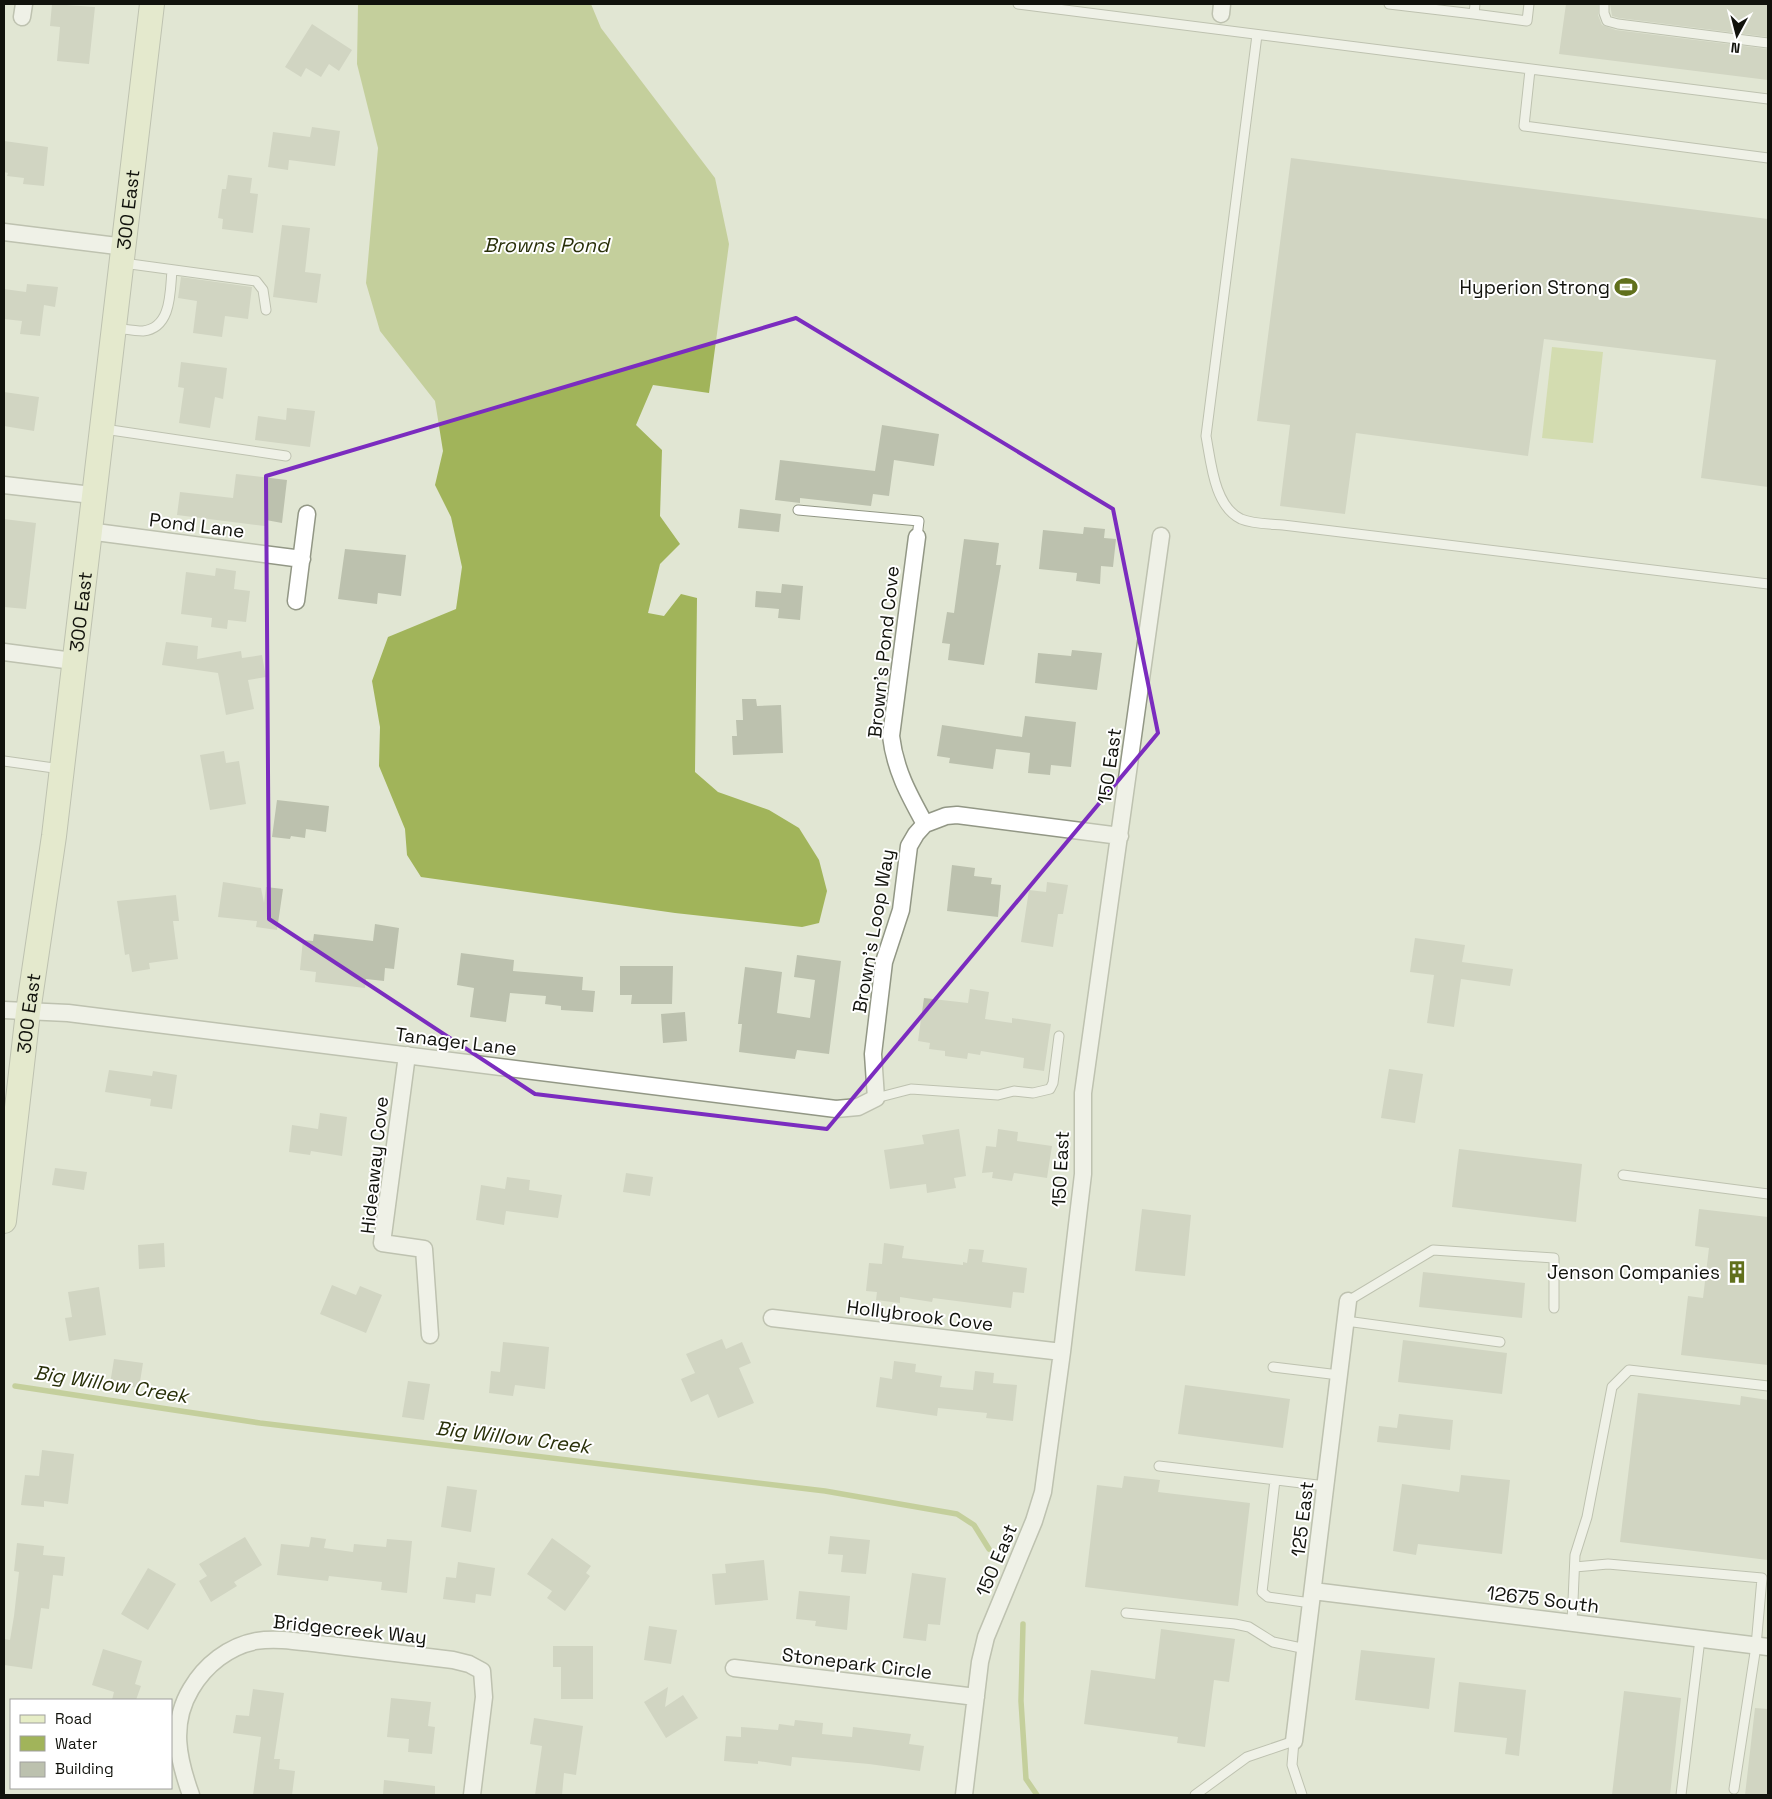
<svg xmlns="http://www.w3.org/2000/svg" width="1772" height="1799" viewBox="0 0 1772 1799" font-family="'Space Grotesk',sans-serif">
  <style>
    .garden { fill: #c0d185 }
    .water { fill: #a1b45a }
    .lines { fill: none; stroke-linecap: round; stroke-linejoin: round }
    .stream { stroke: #a1b45a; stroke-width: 5.5 }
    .building { fill: #bcc1ae }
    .service-casing { stroke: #929785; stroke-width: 11 }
    .minor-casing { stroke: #929785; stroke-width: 19 }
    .secondary-casing { stroke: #929785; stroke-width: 26 }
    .service { stroke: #fff; stroke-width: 9 }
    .minor { stroke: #fff; stroke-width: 16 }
    .secondary { stroke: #e6edc6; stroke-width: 24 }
    .marked { fill: none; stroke: #7b2cbf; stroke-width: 4; stroke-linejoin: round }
    .labels { text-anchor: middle; stroke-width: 4; stroke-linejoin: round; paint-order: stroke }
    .street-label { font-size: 19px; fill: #11120c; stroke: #fff }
    .poi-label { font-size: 19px; fill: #11120c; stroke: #fff; text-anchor: end }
    .water-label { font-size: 20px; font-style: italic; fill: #293009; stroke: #fff }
  </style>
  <rect width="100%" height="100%" fill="#e1e6d3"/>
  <path class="garden" d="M 1552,347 L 1603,352 L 1593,443 L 1542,438 Z"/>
  <path class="water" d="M 358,4 L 591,4 L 601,28 L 715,178 L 729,244 L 709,393 L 653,385 L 636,425 L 662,450 L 660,516 L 680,544 L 660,564 L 648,613 L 664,616 L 681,594 L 697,598 L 695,772 L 718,792 L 769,810 L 799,828 L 819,860 L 827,891 L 819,923 L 802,927 L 675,913 L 421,877 L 407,855 L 405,829 L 379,766 L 380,727 L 372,681 L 388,637 L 456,609 L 462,567 L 451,517 L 435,485 L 443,451 L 435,401 L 380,331 L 366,283 L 378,148 L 357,64 Z"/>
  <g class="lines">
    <path class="stream" d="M 15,1386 L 260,1423 L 825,1491 L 957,1514 L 974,1525 L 989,1549
      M 1023,1624 L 1021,1701 L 1026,1779 L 1037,1795"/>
  </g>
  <path class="building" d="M 52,4 L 95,7 L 89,64 L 57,61 L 60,27 L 50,26 Z
    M 1566,4 L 1598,4 L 1598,15 L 1602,25 L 1616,30 L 1768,49 L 1768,80 L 1559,54 Z
    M 1610,4 L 1768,4 L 1768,37 L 1619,18 L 1612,16 Z
    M 312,24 L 352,50 L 339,71 L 329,64 L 321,77 L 306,68 L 301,77 L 285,67 Z
    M 312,127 L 340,131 L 335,166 L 289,160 L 288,170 L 268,167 L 273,132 L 310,137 Z
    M 4,141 L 48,147 L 44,186 L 23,184 L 24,178 L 7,176 L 8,173 L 4,172 Z
    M 1291,158 L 1768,219 L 1768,487 L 1701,478 L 1716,360 L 1544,339 L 1528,456 L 1356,433 L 1345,514 L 1280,506 L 1290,425 L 1257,421 Z
    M 228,175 L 252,178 L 250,193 L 258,194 L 253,233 L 222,229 L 223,219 L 218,218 L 222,189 L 226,189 Z
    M 282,225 L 310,228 L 305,272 L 321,274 L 317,303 L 273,297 Z
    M 181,277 L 252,287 L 248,319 L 225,316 L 222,337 L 193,333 L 197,301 L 178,298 Z
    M 27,284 L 58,287 L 55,307 L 44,305 L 40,336 L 20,334 L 22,321 L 4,319 L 4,289 L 26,292 Z
    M 181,362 L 227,368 L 223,399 L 215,397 L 210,428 L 179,423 L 184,388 L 178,387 Z
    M 4,392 L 39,397 L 34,431 L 4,426 Z
    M 287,408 L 315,411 L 310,447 L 255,440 L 258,416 L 286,420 Z
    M 882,425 L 939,434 L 934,466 L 894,460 L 889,496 L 873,494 L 871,506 L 800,498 L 800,503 L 775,500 L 780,460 L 875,471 Z
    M 236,474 L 287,480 L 282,523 L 266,520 L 265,526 L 177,515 L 180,492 L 233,498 Z
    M 740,509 L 781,514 L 779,532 L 738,528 Z
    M 4,519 L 36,523 L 26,609 L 4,607 Z
    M 1084,527 L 1105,529 L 1104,538 L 1116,539 L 1113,567 L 1101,566 L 1100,584 L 1076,581 L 1077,573 L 1039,569 L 1043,530 L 1083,534 Z
    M 964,539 L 999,543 L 996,565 L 1001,565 L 984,665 L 948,660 L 950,644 L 942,643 L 947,612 L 954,613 Z
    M 345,549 L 406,555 L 401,596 L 378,593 L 377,604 L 338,599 Z
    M 216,568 L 236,571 L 234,589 L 250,591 L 246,622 L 228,620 L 227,629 L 211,627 L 212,618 L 181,614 L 186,572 L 215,576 Z
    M 782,584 L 803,586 L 800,620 L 778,618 L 779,609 L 755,607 L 756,591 L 781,593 Z
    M 166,642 L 198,646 L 197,659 L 241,651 L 242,658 L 262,655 L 266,677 L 248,680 L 254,709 L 226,715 L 218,673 L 162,665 Z
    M 1072,650 L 1102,653 L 1097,690 L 1035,683 L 1038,653 L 1071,656 Z
    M 742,699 L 756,699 L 757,706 L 781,705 L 783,753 L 733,755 L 732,736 L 737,736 L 736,720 L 743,720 Z
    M 1025,716 L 1076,722 L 1071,767 L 1051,765 L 1050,775 L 1028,773 L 1030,753 L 996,749 L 993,769 L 949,763 L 950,758 L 937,756 L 942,725 L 1022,737 Z
    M 224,751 L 226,763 L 239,761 L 246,804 L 210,810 L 200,755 Z
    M 277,800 L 329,806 L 326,832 L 306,829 L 305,838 L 291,836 L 290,839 L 272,837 Z
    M 952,865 L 975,868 L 974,876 L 992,878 L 991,884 L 1001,885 L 998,917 L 947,911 Z
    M 223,882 L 261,888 L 264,903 L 266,887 L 283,889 L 277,930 L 256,927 L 257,921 L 218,917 Z
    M 1047,882 L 1068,885 L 1063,914 L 1058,914 L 1053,947 L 1021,942 L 1029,890 L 1046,892 Z
    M 176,895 L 179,921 L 173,921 L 178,959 L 149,963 L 150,969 L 132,972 L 129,954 L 125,955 L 117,901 Z
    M 375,924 L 399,928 L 394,969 L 385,968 L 384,981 L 366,979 L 365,988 L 315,982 L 316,972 L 300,970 L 303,940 L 313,941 L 314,934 L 373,941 Z
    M 1415,938 L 1465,945 L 1462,962 L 1513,969 L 1510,986 L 1461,979 L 1454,1027 L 1427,1023 L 1434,975 L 1410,972 Z
    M 461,953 L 514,960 L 513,971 L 583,977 L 582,990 L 595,991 L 593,1012 L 561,1010 L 561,1006 L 545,1004 L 546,996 L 510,993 L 506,1022 L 470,1017 L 474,988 L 457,985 Z
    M 797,955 L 841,961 L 829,1054 L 797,1050 L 795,1059 L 739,1052 L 742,1024 L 738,1024 L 745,967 L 782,972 L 777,1013 L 810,1018 L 815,980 L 794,977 Z
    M 620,966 L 673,966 L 672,1004 L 631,1004 L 632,995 L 620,995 Z
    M 970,989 L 989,992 L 985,1019 L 1012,1023 L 1012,1018 L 1051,1024 L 1044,1071 L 1023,1068 L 1024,1058 L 981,1051 L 980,1055 L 968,1053 L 967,1059 L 945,1056 L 945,1051 L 929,1049 L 930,1043 L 918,1041 L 924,998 L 968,1003 Z
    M 685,1012 L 687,1041 L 663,1043 L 661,1014 Z
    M 1389,1069 L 1423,1074 L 1415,1123 L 1381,1118 Z
    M 109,1070 L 152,1076 L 153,1071 L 177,1075 L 172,1109 L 150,1106 L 151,1099 L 105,1092 Z
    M 320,1113 L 347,1117 L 342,1156 L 311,1151 L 310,1155 L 289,1152 L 292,1125 L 318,1129 Z
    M 959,1129 L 966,1176 L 954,1178 L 956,1188 L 927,1193 L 926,1184 L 890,1189 L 884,1150 L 924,1144 L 922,1135 Z
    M 998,1129 L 1018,1132 L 1017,1141 L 1052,1146 L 1047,1178 L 1014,1173 L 1012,1181 L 992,1178 L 993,1172 L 982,1173 L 986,1146 L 996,1147 Z
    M 1459,1149 L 1582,1164 L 1576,1222 L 1452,1207 Z
    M 55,1168 L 87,1172 L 84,1190 L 52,1185 Z
    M 626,1173 L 653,1177 L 650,1196 L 623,1192 Z
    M 507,1177 L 530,1180 L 529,1190 L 562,1195 L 558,1218 L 506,1211 L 504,1225 L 476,1220 L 481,1185 L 505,1189 Z
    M 1142,1209 L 1191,1215 L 1185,1276 L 1135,1271 Z
    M 1699,1209 L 1768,1217 L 1768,1365 L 1681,1355 L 1688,1296 L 1703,1298 L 1709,1248 L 1695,1246 Z
    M 164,1243 L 165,1267 L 139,1269 L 138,1245 Z
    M 884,1243 L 904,1246 L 902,1258 L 963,1265 L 963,1262 L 967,1263 L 969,1249 L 984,1250 L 982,1262 L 1027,1268 L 1024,1293 L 1013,1292 L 1011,1308 L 933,1298 L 932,1302 L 900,1297 L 900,1303 L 876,1300 L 877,1292 L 866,1291 L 869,1263 L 882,1264 Z
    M 1423,1272 L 1525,1283 L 1522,1318 L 1419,1307 Z
    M 332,1285 L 356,1295 L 360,1286 L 382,1295 L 366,1333 L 320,1314 Z
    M 99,1287 L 106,1335 L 69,1341 L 65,1318 L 72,1317 L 68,1292 Z
    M 722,1339 L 726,1349 L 742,1342 L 751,1363 L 739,1368 L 754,1403 L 718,1418 L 708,1394 L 691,1402 L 681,1379 L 695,1373 L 686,1354 Z
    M 1403,1340 L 1507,1353 L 1502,1394 L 1398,1382 Z
    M 503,1342 L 549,1347 L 545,1389 L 515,1385 L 513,1396 L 489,1393 L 491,1371 L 500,1372 Z
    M 114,1359 L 143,1363 L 139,1388 L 110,1384 Z
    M 894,1361 L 916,1364 L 915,1372 L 942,1376 L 940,1387 L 973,1390 L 975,1371 L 994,1373 L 993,1383 L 1017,1385 L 1013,1421 L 986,1418 L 987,1413 L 938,1408 L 937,1416 L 876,1407 L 880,1377 L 892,1379 Z
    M 408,1381 L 430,1384 L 424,1420 L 402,1417 Z
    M 1185,1385 L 1290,1399 L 1283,1448 L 1178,1434 Z
    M 1638,1393 L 1740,1405 L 1741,1396 L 1768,1400 L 1768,1560 L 1620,1542 Z
    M 1399,1414 L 1453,1420 L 1450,1450 L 1377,1442 L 1379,1426 L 1397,1428 Z
    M 42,1450 L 74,1454 L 68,1504 L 44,1501 L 44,1507 L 21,1505 L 25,1475 L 39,1476 Z
    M 1461,1475 L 1510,1480 L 1502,1554 L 1418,1544 L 1416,1555 L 1393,1551 L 1402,1484 L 1459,1492 Z
    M 1124,1476 L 1160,1480 L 1158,1492 L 1250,1503 L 1238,1606 L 1085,1587 L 1097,1485 L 1122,1488 Z
    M 447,1486 L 477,1490 L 471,1532 L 441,1527 Z
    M 830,1536 L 870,1540 L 866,1574 L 841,1572 L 843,1555 L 828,1554 Z
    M 245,1537 L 262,1565 L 234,1582 L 237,1586 L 211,1602 L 199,1581 L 207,1576 L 199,1564 Z
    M 311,1537 L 326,1539 L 324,1548 L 353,1552 L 354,1544 L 386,1547 L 387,1539 L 412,1541 L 407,1593 L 381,1590 L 382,1582 L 329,1576 L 328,1581 L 277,1575 L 281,1544 L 309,1547 Z
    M 552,1538 L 591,1566 L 586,1573 L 590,1576 L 565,1611 L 547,1598 L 552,1591 L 527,1574 Z
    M 17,1543 L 44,1546 L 43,1555 L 65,1557 L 63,1576 L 53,1575 L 49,1609 L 41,1608 L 32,1669 L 4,1665 L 4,1639 L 10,1640 L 14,1616 L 19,1572 L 14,1571 Z
    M 764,1560 L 768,1600 L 715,1605 L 712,1574 L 726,1573 L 725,1564 Z
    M 458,1562 L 495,1568 L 491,1596 L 476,1594 L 475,1603 L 443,1599 L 446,1577 L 456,1578 Z
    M 148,1568 L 176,1584 L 148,1630 L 121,1614 Z
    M 912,1573 L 946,1578 L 940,1625 L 928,1624 L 926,1641 L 903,1638 Z
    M 799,1591 L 850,1596 L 847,1630 L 815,1626 L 816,1621 L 796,1619 Z
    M 649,1626 L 677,1630 L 671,1664 L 644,1660 Z
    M 1161,1629 L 1235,1639 L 1229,1682 L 1214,1680 L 1205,1747 L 1177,1743 L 1178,1737 L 1084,1724 L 1091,1670 L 1155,1679 Z
    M 553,1646 L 593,1646 L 593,1699 L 561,1699 L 561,1667 L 553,1667 Z
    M 103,1649 L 142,1661 L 135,1684 L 141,1686 L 136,1700 L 112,1700 L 114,1692 L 92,1685 Z
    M 1361,1650 L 1435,1658 L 1429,1709 L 1355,1700 Z
    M 1459,1682 L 1526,1690 L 1519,1756 L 1505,1754 L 1507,1738 L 1454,1732 Z
    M 668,1687 L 665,1707 L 683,1695 L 698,1718 L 666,1738 L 644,1702 Z
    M 253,1689 L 284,1693 L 274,1759 L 280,1759 L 279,1769 L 295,1771 L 292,1795 L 253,1795 L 261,1737 L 233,1733 L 236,1715 L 249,1716 Z
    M 1624,1691 L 1681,1698 L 1670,1795 L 1612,1795 Z
    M 391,1698 L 431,1702 L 428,1726 L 435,1727 L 432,1754 L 408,1752 L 409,1739 L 387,1737 Z
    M 1755,1708 L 1768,1709 L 1768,1795 L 1745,1795 Z
    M 534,1718 L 583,1726 L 576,1775 L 564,1773 L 562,1795 L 535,1795 L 542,1746 L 530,1744 Z
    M 795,1720 L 823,1723 L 822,1734 L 852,1737 L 853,1727 L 911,1734 L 909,1744 L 924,1746 L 920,1771 L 869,1764 L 792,1757 L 791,1766 L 758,1761 L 758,1764 L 724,1761 L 726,1736 L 741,1737 L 741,1727 L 778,1730 L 779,1724 L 794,1726 Z
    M 384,1780 L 435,1786 L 435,1795 L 383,1795 Z"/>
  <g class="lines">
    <defs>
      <path id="service" d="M 1018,4 L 1768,99
        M 1389,4 L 1474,14 L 1475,4
        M 1604,4 L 1604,13 L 1607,21 L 1618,24 L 1768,43
        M 1474,14 L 1527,21 L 1529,4
        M 1257,35 L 1206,436 C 1211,462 1214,506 1241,519 C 1253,524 1271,524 1283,525 L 1768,584
        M 1530,70 L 1524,126 L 1768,158
        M 123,263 L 256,281 L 263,290 L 266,310
        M 115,328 C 124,329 134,331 143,331 C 172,328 170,291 172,270
        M 104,429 L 286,456
        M 798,510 L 919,521 L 917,537
        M 4,761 L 61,769
        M 876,1098 L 911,1089 L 998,1095 L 1014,1091 L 1033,1093 L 1050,1089 L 1053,1083 L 1059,1036
        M 1623,1175 L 1768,1194
        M 1348,1301 L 1433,1250 L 1554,1258 L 1554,1308
        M 1346,1321 L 1500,1342
        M 1273,1367 L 1339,1375
        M 1159,1466 L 1326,1486
        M 1275,1480 L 1262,1592 L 1268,1597 L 1311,1603
        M 1575,1567 L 1608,1564 L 1762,1578 L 1756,1646 L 1734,1789
        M 1126,1613 L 1235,1624 L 1249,1627 L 1273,1642 L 1306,1649
        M 1572,1623 L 1575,1555 L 1587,1517 L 1612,1387 L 1629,1370 L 1768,1386
        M 1195,1795 L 1247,1757 L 1294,1741 L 1292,1765 L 1302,1795
        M 1681,1795 L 1700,1639"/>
      <path id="minor" d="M 1221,14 L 1222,4
        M 22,17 L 24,4
        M 4,232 L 125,247
        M 4,485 L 92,495
        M 88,531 L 302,559
        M 917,537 L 891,736 C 895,770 909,795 925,824
        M 296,601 L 307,514
        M 4,652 L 73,661
        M 4,1010 L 68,1013 L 836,1109 L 858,1107 L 876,1098 L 873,1054 L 884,962 L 901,910 L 909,846 L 916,834 L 925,824 L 946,816 L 957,815 L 1120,836
        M 407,1055 L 382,1243 L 424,1249 L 430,1335
        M 772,1318 L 1062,1352
        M 1313,1591 L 1768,1647
        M 734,1668 L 976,1697
        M 1294,1741 L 1348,1301
        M 191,1795 C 178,1759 170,1724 191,1689 C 205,1665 229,1646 256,1641 C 280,1637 305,1643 329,1645 C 370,1650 412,1655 453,1660 L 469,1664 L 482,1671 L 484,1697 L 472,1795
        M 964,1795 L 980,1662 L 986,1637 L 1034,1521 L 1043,1492 L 1062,1352 L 1083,1174 L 1083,1093 L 1161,536"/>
      <g id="secondary">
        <path id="s1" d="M 4,1221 L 28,1012 L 54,836 L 152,4"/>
      </g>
    </defs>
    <use href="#service" class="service-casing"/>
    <use href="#minor" class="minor-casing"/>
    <use href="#secondary" class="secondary-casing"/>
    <use href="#service" class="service"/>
    <use href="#minor" class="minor"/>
    <use href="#secondary" class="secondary"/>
  </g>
  <path d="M0 0H1772V1799H0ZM 796,318 L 1113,509 L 1158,733 L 827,1129 L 535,1094 L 269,919 L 266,476 Z" fill="#e1e6d3" fill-opacity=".55" fill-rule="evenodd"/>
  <path class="marked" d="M 796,318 L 1113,509 L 1158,733 L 827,1129 L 535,1094 L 269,919 L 266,476 Z"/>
  <defs>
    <symbol id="stadium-bare" viewBox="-9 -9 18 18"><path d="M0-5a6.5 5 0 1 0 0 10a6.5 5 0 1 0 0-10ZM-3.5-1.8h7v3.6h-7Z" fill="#61701c" stroke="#fff" stroke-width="2.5" paint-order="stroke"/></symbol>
    <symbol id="building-bare" viewBox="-9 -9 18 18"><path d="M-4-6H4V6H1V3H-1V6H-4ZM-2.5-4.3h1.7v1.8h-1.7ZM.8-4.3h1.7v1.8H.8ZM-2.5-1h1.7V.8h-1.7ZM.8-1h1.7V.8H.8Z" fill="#61701c" stroke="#fff" stroke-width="2.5" paint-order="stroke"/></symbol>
  </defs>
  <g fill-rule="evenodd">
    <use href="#stadium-bare" x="1610" y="271" width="32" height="32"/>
    <use href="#building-bare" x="1721" y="1256" width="32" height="32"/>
  </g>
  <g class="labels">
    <g class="street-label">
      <text dy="7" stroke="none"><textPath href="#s1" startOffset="1019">300 East</textPath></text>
      <text transform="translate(197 525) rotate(7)" y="7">Pond Lane</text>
      <text dy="7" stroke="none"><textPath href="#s1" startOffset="614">300 East</textPath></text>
      <text transform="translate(883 652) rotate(-84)" y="7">Brown's Pond Cove</text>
      <text transform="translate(1109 766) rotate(-82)" y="7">150 East</text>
      <text transform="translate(873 931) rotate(-80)" y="7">Brown's Loop Way</text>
      <text dy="7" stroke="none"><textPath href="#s1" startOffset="209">300 East</textPath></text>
      <text transform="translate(456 1041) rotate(7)" y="7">Tanager Lane</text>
      <text transform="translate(374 1165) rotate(-84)" y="7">Hideaway Cove</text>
      <text transform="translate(1060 1169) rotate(-87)" y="7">150 East</text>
      <text transform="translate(920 1315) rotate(7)" y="7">Hollybrook Cove</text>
      <text transform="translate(1302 1519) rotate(-83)" y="7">125 East</text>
      <text transform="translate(996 1560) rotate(-67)" y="7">150 East</text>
      <text transform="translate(1543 1599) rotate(7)" y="7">12675 South</text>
      <text transform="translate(350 1629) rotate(6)" y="7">Bridgecreek Way</text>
      <text transform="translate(857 1663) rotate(7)" y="7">Stonepark Circle</text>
    </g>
    <g class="poi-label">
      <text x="1610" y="294">Hyperion Strong</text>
      <text x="1720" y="1279">Jenson Companies</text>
    </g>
    <g class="water-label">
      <text x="546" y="252">Browns Pond</text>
      <text transform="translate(111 1384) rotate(9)" y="7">Big Willow Creek</text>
      <text transform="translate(513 1437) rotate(7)" y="7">Big Willow Creek</text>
    </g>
  </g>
  <rect width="1772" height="1799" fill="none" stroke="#11120c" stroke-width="10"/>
  <rect x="10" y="1699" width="162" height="90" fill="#ffffff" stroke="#a0a09e"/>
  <rect x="20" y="1715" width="25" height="8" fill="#e6edc6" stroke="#a0a09e"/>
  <text x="55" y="1724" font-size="15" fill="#11120c">Road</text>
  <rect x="20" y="1736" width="25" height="15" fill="#a1b45a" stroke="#a0a09e"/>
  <text x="55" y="1749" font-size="15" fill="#11120c">Water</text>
  <rect x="20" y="1762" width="25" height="15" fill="#bcc1ae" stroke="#a0a09e"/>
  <text x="55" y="1774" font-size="15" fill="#11120c">Building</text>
  <g transform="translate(1737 35) rotate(187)" stroke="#ffffff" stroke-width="4" paint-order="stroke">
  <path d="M0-4L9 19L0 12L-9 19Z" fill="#11120c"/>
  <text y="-8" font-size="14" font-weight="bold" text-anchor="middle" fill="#11120c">N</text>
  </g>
</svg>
